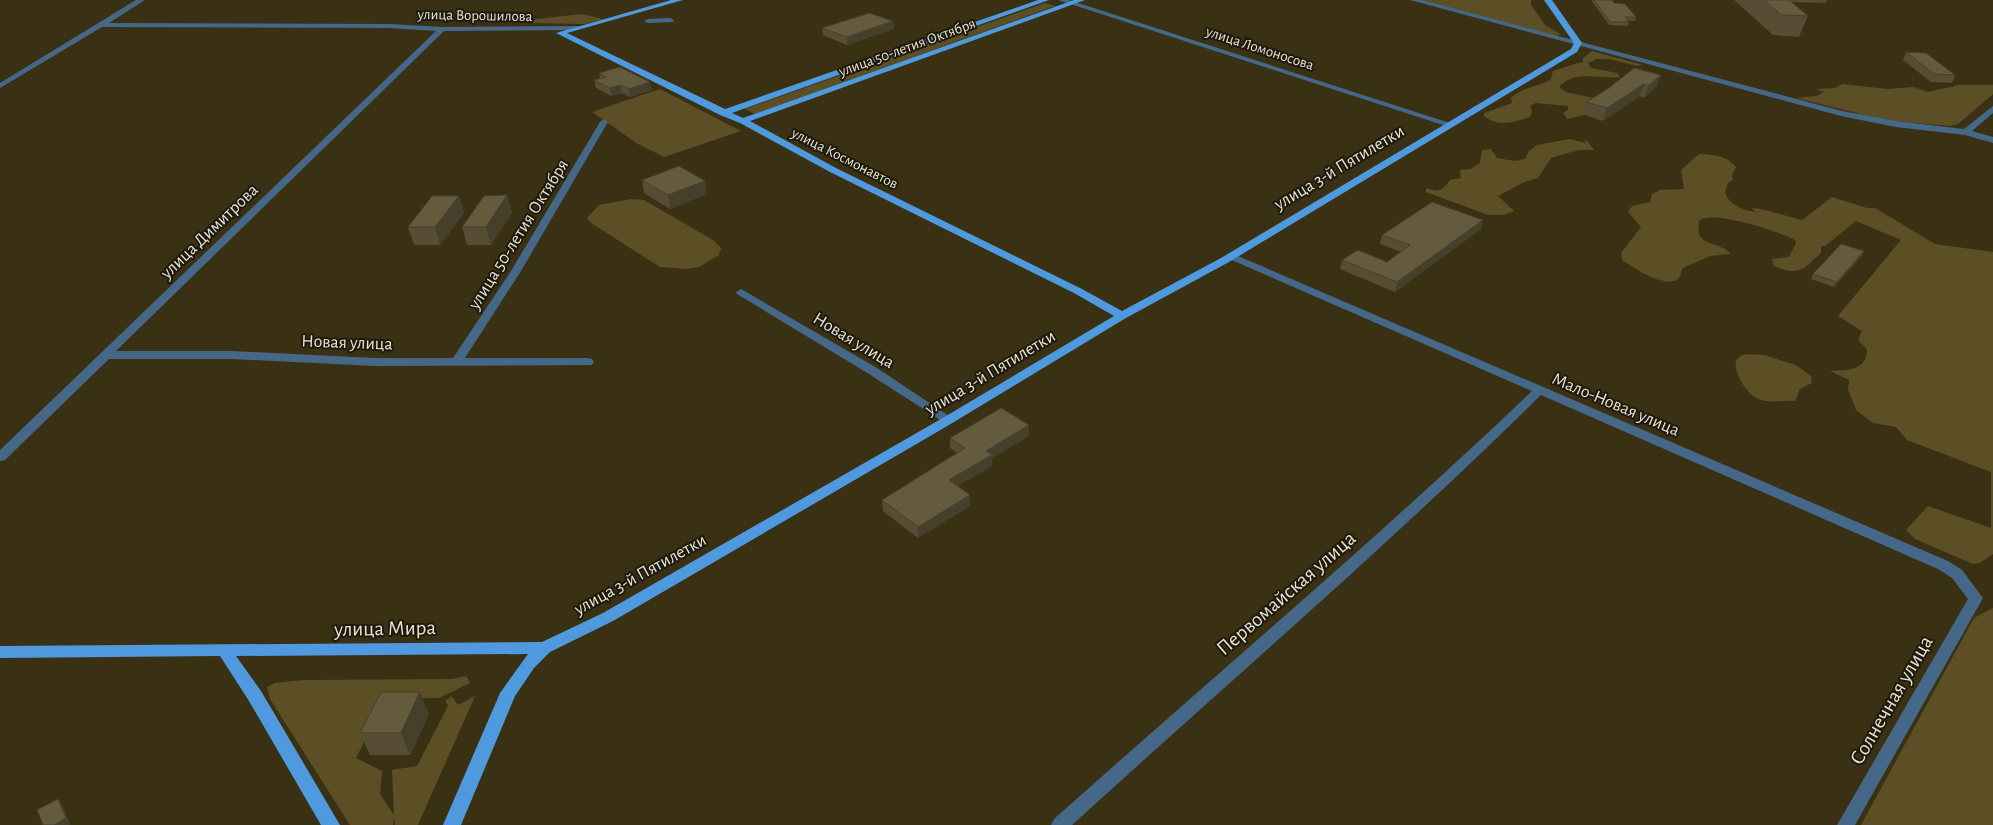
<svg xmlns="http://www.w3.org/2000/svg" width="1993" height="825" viewBox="0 0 1993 825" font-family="'Alegreya Sans',sans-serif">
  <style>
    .green { fill: #5c4f25 }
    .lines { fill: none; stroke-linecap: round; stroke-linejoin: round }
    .minor { fill: #456788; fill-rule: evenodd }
    .major { fill: #4f9ade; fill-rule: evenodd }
    .wall { fill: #564d34 }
    .shaded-wall { fill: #463f2b }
    .building { fill: #645a3d; stroke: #463f2b }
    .labels { text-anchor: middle; stroke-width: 4; stroke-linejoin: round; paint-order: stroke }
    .far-street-label { font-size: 15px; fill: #e8e2d1; stroke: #1d190d }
    .street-label { font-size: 18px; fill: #e8e2d1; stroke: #1d190d }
    .near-street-label { font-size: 21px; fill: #e8e2d1; stroke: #1d190d }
  </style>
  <rect width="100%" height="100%" fill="#3a3114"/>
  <path class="green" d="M 1419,0 L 1531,0 L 1531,5 L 1546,26 L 1561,34 L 1556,36 Z
    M 1045,3 L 1055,6 L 755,114 L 745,109 Z
    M 582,14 L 603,19 L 585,24 L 530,23 L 536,19 Z
    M 1592,51 L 1643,65 L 1637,66 L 1609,59 L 1597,59 L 1588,63 L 1591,68 L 1617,73 L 1620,77 C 1600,80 1575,69 1559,87 L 1566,92 L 1598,99 L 1591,113 L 1567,119 L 1563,113 L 1568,110 L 1568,106 L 1535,103 L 1530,106 L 1532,111 L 1530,117 C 1513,122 1500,128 1484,116 L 1484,113 L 1512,103 L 1511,98 C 1523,86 1538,88 1551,79 L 1553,71 C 1564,68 1572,64 1583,62 L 1583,58 Z
    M 1842,84 L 1888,89 L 1913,87 L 1928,92 L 1959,85 L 1993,85 L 1993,94 L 1958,124 L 1950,126 L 1885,120 L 1796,98 L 1816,96 L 1824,92 L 1815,89 L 1835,88 Z
    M 660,89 L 741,131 L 664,157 L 638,144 L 592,112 Z
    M 1585,138 L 1594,150 L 1579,150 L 1551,158 L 1538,178 L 1524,182 L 1498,196 L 1514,211 L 1504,215 L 1488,215 L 1426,192 L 1426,188 C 1438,193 1443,190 1450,180 L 1461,178 L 1460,170 L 1471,169 L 1480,163 L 1482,150 L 1491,149 L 1497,158 L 1515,161 L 1525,159 L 1529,151 L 1537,145 L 1570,139 L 1586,143 Z
    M 1699,154 C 1714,155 1726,155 1736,167 L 1732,174 L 1733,180 L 1728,183 L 1725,193 C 1730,205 1742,210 1755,212 L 1752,208 L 1761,209 L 1802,220 L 1832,197 L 1867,208 L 1875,208 L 1935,244 L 1993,252 L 1993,554 L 1980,563 L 1973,564 L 1915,539 L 1906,530 L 1928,506 L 1991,528 L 1991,472 L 1907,440 L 1896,427 L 1873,423 L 1856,410 L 1848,389 L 1849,380 L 1830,371 C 1848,370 1867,371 1867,349 L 1858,340 L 1862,331 L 1838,316 L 1901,240 L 1856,221 L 1825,246 L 1821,246 L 1821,253 C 1803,269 1799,277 1774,266 L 1772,259 L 1789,257 L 1796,243 L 1795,240 C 1781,232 1711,209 1699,221 C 1699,224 1698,230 1699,234 C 1703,246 1724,243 1730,254 L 1710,256 L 1683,268 C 1681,271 1681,276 1678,279 C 1664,289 1633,267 1622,260 L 1621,253 L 1641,227 L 1628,212 L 1632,206 L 1650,202 L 1652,194 L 1660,190 L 1684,189 L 1681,170 Z
    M 631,199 L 644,200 L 713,240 L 721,248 L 719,255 L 699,267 L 687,269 L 660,267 L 591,223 L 587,218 L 599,205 Z
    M 1764,355 L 1796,365 L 1811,376 L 1812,383 L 1800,389 L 1795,401 C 1782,400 1768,404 1756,398 C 1746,393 1726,363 1741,356 C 1748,353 1757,355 1764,355 Z
    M 1993,608 L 1993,825 L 1861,825 L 1974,618 Z
    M 466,676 L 470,683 L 439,698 L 399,698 L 379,711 L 356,758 L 382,771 L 380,794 L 394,815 L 392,770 L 417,766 L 448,706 L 445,701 L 452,696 L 458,705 L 475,696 L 418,825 L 395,825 L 394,817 L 393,825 L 350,825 L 270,699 L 267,687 L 275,683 L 303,680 L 452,679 Z"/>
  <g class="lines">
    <path class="minor" d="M 136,0 L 145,0 L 109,23 L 389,24 L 442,27 L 578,26 L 582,28 L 578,30 L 444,31 L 116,351 L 231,351 L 375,358 L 453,358 L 511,271 L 600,122 L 604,119 L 608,122 L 521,271 L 465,358 L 588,358 L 592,359 L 594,362 L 592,365 L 375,366 L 231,359 L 109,359 L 5,460 L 0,461 L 0,450 L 436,31 L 389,28 L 102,27 L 0,88 L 0,83 Z
      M 1058,0 L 1069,0 L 1453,124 L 1446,126 Z
      M 1410,0 L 1422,0 L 1842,111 L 1896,121 L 1964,129 L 1993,106 L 1993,113 L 1972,131 L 1993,137 L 1993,143 L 1965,135 L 1896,127 L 1841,116 Z
      M 670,18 L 674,20 L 673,22 L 648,23 L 644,21 L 648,19 Z
      M 1231,253 L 1948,561 L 1962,570 L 1983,598 L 1855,825 L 1837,825 L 1968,599 L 1952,578 L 1938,569 L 1541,395 C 1390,544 1229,682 1072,825 L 1051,825 L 1054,819 C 1213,677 1377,539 1532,391 L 1227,258 L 1226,256 Z
      M 741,289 L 877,368 L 955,420 L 953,423 L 945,423 L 869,374 L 737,294 L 736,292 Z"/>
    <path class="major" d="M 671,0 L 683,0 L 567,33 L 725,109 L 1038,0 L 1049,0 L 732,113 L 743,118 L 1074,0 L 1085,0 L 750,121 L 836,168 L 1082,289 L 1122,311 L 1221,258 L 1571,49 L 1574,43 L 1544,0 L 1552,0 L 1582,43 L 1577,52 L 1229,262 L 1126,318 L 949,425 L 613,621 L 550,652 L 534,668 L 515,696 L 461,825 L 443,825 L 500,693 L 528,654 L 236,656 L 261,691 L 340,825 L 321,825 L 249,701 L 220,656 L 0,658 L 0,646 L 542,642 L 603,613 L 941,419 L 1114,316 L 1074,293 L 830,172 L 740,123 L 720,115 L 556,33 Z"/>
  </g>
  <path class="wall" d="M 1591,0 L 1612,0 L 1614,3 L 1636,17 L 1635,21 L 1627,20 L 1629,22 L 1628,26 L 1609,25 Z
    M 1734,0 L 1827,0 L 1826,3 L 1791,2 L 1808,16 L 1799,37 L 1773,35 Z
    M 893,21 L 894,29 L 847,45 L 823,35 L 822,28 Z
    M 1906,52 L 1955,75 L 1952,83 L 1931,82 L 1903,60 Z
    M 1634,68 L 1657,86 L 1644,98 L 1640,96 L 1603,121 L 1582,114 L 1586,102 L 1609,88 Z
    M 599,73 L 652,90 L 630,97 L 622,93 L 611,96 L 596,88 L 594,80 L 600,79 Z
    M 642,180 L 707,194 L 670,209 L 644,193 Z
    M 507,195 L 512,213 L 491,245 L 467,245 L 462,227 Z
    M 459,196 L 464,213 L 440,245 L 414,245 L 408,227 Z
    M 1481,229 L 1395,292 L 1340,269 L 1342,260 L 1387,262 L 1401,252 L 1380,244 L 1382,235 Z
    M 1864,251 L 1862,256 L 1834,287 L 1811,279 L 1813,274 Z
    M 1029,425 L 1029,436 L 992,458 L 992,466 L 957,486 L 970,495 L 970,506 L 918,538 L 883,511 L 882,500 L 957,453 L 950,448 L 950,438 Z
    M 429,714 L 410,755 L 370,755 L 360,733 Z"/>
  <path class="shaded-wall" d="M 893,21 L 894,29 L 847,45 L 847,37 Z
    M 1661,75 L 1657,86 L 1644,98 L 1648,86 Z
    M 650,82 L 652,90 L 630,97 L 629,89 Z
    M 1644,84 L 1640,96 L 1603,121 L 1607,108 Z
    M 620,85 L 622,93 L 611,96 L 610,88 Z
    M 705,181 L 707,194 L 670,209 L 668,195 Z
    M 507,195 L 512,213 L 491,245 L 486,227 Z
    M 459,196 L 464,213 L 440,245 L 435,227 Z
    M 1483,220 L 1481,229 L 1395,292 L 1397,282 Z
    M 1864,251 L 1862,256 L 1834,287 L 1837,282 Z
    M 1029,425 L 1029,436 L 992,458 L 992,466 L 949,491 L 949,480 L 986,451 Z
    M 970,495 L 970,506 L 918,538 L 918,527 Z
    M 420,692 L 429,714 L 410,755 L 401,733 Z
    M 58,799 L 62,804 L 70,824 L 69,825 L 54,825 Z"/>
  <path class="building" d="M 1594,0 L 1612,0 L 1614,3 L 1625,4 L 1636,17 L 1625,17 L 1629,22 L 1610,22 Z
    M 1764,0 L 1789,0 L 1808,16 L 1781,15 Z
    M 869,13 L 893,21 L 847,37 L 822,28 Z
    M 1906,52 L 1926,53 L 1955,75 L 1934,74 Z
    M 620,67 L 650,82 L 629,89 L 620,85 L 610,88 L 594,80 L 606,77 L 599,73 Z
    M 1634,68 L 1661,75 L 1648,86 L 1644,84 L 1607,108 L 1586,102 L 1609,88 Z
    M 679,166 L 705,181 L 668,195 L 642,180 Z
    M 507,195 L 486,227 L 462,227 L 484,196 Z
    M 432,196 L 459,196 L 435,227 L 408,227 Z
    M 1432,202 L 1483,220 L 1397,282 L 1342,260 L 1358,250 L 1387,262 L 1410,245 L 1382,235 Z
    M 1841,244 L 1864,251 L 1837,282 L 1813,274 Z
    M 1001,408 L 1029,425 L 986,451 L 992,455 L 949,480 L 970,495 L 918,527 L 882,500 L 965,448 L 950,438 Z
    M 381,692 L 420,692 L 401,733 L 360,733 Z
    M 58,799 L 66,818 L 54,825 L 43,825 L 37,810 Z"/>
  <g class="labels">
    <g class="far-street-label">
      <text transform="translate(475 15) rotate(1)" y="5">улица Ворошилова</text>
      <text transform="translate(907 47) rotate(-20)" y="5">улица 50-летия Октября</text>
      <text transform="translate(1260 48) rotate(18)" y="5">улица Ломоносова</text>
      <text transform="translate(845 158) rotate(27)" y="5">улица Космонавтов</text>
    </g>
    <g class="street-label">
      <text transform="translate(1339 167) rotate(-31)" y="6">улица 3-й Пятилетки</text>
      <text transform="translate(209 231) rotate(-44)" y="6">улица Димитрова</text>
      <text transform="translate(518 234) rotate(-58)" y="6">улица 50-летия Октября</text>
      <text transform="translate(854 340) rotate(31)" y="6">Новая улица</text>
      <text transform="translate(347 342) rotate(2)" y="6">Новая улица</text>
      <text transform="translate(990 372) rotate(-31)" y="6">улица 3-й Пятилетки</text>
      <text transform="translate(1616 404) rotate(23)" y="6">Мало-Новая улица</text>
      <text transform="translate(640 574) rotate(-29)" y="6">улица 3-й Пятилетки</text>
    </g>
    <g class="near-street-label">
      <text transform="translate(1286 593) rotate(-41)" y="7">Первомайская улица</text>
      <text transform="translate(385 628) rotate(-1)" y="7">улица Мира</text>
      <text transform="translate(1891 700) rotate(-60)" y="7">Солнечная улица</text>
    </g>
  </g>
</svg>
